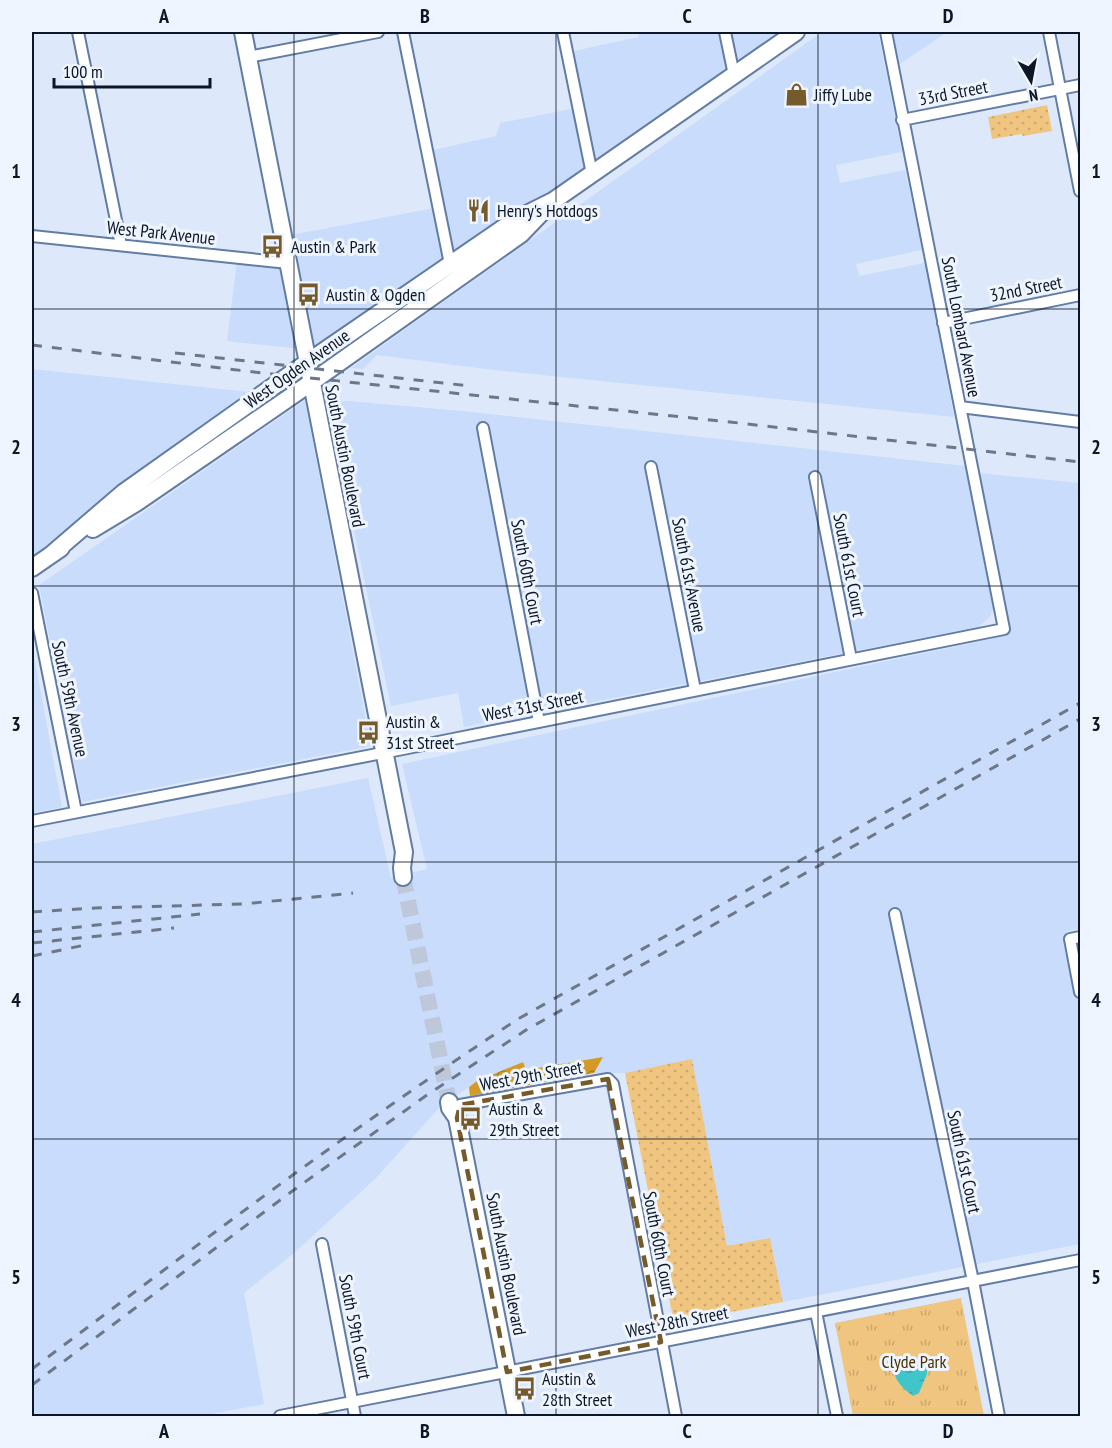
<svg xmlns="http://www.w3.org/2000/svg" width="1112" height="1448" viewBox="0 0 1112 1448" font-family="'PT Sans Narrow',sans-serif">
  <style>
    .built { fill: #c9dcfb }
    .grass { fill: url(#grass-dots) }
    .forest { fill: url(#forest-crowns) }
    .park { fill: url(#park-tufts) }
    .water { fill: url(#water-ripples) }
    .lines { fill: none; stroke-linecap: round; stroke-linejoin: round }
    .secondary-tunnel { stroke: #bec8da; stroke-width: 16; stroke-dasharray: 16 8; stroke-linecap: butt }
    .street-casing { stroke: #637ca4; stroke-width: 14 }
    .secondary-casing { stroke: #637ca4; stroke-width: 20 }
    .street { stroke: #fff; stroke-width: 10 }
    .secondary { stroke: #fff; stroke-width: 16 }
    .rail { stroke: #6d7788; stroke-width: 3; stroke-dasharray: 10 10; stroke-linecap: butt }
    .marked { fill: none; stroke: #755a2c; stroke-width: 4.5; stroke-dasharray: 12 8; stroke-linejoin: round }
    .grid { fill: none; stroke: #0c1626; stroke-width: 1.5; stroke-opacity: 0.55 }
    .labels { text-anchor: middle; stroke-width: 6; stroke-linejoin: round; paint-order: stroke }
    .street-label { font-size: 18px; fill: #0c1626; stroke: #eff5fe }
    .poi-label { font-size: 18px; fill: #0c1626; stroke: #eff5fe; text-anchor: start }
    .park-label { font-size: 18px; fill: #483101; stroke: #eff5fe }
    .neatline { fill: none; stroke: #0c1626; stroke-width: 2 }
    .grid-label { font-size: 20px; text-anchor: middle; font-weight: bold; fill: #0c1626 }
  </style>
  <defs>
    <pattern id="grass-dots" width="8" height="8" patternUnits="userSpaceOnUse" patternTransform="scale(1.5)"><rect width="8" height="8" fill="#efc57f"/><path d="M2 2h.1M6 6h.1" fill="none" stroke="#cca86e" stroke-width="1.8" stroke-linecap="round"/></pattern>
    <pattern id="forest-crowns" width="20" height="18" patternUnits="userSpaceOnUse" patternTransform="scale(1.5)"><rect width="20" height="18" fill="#d49a26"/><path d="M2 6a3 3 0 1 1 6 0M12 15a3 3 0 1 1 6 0" fill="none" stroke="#aa7d21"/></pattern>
    <pattern id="park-tufts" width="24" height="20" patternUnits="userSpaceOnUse" patternTransform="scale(1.5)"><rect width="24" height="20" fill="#efc57f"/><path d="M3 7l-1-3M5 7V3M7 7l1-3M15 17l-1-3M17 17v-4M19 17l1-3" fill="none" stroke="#cca86e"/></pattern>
    <pattern id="water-ripples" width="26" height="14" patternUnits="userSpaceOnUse" patternTransform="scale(1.5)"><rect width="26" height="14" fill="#40c5ca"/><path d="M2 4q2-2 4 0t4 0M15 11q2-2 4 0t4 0" fill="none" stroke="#37a8ad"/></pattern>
  </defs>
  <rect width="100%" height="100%" fill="#dde8fa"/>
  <path class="built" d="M 640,32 L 791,32 L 309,358 L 285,236 L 435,208 L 424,152 L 496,136 L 500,123 L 576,108 L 565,53 L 638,37 Z
    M 822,32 L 878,32 L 902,152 L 836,165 L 840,183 L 905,170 L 922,250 L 856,264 L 859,276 L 925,263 L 954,417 L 494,370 L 377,355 L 363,369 L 351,368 Z
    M 887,32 L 947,32 L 894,68 Z
    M 237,260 L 286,266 L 301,349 L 227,341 Z
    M 32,369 L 259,393 L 32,568 Z
    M 327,384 L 339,385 L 330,391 L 333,403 L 347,401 L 462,411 L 965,466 L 993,609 L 990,617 L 978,627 L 464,727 L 458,693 L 391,706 L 325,393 Z
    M 305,400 L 371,746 L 82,802 L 39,585 Z
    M 978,473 L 1080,483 L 1080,928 L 1066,932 L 1080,1007 L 1080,1244 L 783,1302 L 770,1238 L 727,1246 L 692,1060 L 625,1073 L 594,1073 L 602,1057 L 525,1071 L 523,1062 L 477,1081 L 438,1109 L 376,1178 L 294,1253 L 244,1293 L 264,1404 L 201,1416 L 32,1416 L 32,844 L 368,778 L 391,878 L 427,869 L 402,764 L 991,639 L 1007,628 Z
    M 32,645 L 62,807 L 32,813 Z"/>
  <path class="grass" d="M 1047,105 L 1052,131 L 1023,136 L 1022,134 L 992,139 L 988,117 Z
    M 692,1059 L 727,1246 L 770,1238 L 783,1302 L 674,1323 L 625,1073 Z"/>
  <path class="forest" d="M 603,1057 L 594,1073 L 470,1096 L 469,1087 L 477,1081 L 523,1062 L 526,1070 Z"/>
  <path class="park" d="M 961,1298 L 984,1416 L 853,1416 L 835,1323 Z"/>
  <path class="water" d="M 920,1364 L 927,1368 L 927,1374 L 919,1393 L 913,1396 C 905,1390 893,1380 895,1370 Z"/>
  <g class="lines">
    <path class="secondary-tunnel" d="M 403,877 L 449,1102"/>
    <defs>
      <path id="street" d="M 78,32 L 121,245
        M 403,32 L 450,264
        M 563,32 L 592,174
        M 725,32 L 734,75
        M 1049,32 L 1080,191
        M 248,57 L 378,32
        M 902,120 L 1080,85
        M 32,236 L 288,263
        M 943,323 L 1080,295
        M 960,407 L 1080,422
        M 483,428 L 539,722
        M 651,467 L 695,690
        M 815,477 L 851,659
        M 32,593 L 76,812
        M 32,821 L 403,749 L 1004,629 L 886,32
        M 895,914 L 973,1281 L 999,1416
        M 1080,937 L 1070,939 L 1080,992
        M 460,1105 L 608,1079 L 613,1084 L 676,1416
        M 322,1244 L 355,1416
        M 816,1312 L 837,1416
        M 280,1416 L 1080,1260"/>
      <path id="secondary" d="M 243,32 L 404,852 L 402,868 L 403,877
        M 93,529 L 136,503 L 299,391 L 521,234 L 544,210
        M 52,554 L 123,493 L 295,371 L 515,220 L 553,201 L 796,32
        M 32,568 L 61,548
        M 449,1102 L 450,1108 L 457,1118 L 516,1416"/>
    </defs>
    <use href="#street" class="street-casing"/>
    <use href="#secondary" class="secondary-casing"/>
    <use href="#street" class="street"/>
    <use href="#secondary" class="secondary"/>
    <path class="rail" d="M 32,345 L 262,373 L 730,422 L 1080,462
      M 175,353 L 470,386
      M 32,912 L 95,908 L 243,904 L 353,893
      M 32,932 L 200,914
      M 32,943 L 174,928
      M 32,956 L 90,944
      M 32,1369 C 192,1249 351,1128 518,1019 L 1080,703
      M 32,1385 L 291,1192 L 427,1095 L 526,1030 L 1080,719"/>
  </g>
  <path class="marked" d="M 608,1079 L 661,1342 L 507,1372 L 457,1118 L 460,1105 Z"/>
  <path class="grid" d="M 294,32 L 294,1416M 556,32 L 556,1416M 818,32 L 818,1416M 32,309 L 1080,309M 32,586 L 1080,586M 32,862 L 1080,862M 32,1139 L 1080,1139"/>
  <defs>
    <symbol id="shop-bare" viewBox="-9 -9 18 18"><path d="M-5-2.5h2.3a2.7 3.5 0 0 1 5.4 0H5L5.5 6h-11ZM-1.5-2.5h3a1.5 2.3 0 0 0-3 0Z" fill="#755a2c" stroke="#eff5fe" stroke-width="2.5" paint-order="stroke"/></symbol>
    <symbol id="restaurant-bare" viewBox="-9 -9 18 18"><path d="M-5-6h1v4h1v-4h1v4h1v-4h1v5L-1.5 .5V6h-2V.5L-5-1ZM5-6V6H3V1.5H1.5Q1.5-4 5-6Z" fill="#755a2c" stroke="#eff5fe" stroke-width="2.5" paint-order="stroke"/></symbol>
    <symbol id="bus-bare" viewBox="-9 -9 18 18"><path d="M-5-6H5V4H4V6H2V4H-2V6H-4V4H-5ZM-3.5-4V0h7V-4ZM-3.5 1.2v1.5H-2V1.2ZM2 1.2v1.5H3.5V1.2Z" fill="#755a2c" stroke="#eff5fe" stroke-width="2.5" paint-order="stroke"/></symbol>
  </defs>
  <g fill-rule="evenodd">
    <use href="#shop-bare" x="780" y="78" width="33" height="33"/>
    <use href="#restaurant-bare" x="462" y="194" width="33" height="33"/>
    <use href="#bus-bare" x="256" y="230" width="33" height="33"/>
    <use href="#bus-bare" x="292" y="278" width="33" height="33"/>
    <use href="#bus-bare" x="352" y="716" width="33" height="33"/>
    <use href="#bus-bare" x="454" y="1102" width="33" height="33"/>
    <use href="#bus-bare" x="508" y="1372" width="33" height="33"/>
  </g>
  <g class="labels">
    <g class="street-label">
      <text transform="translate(953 93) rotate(-11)" y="6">33rd Street</text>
      <text transform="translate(161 233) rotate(6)" y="6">West Park Avenue</text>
      <text transform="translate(1026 289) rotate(-11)" y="6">32nd Street</text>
      <text transform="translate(961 327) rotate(79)" y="6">South Lombard Avenue</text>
      <text transform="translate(297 369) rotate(-35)" y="6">West Ogden Avenue</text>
      <text transform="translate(345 456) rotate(79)" y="6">South Austin Boulevard</text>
      <text transform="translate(849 565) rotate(79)" y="6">South 61st Court</text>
      <text transform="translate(527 572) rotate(79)" y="6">South 60th Court</text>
      <text transform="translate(689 575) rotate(79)" y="6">South 61st Avenue</text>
      <text transform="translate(70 699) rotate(78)" y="6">South 59th Avenue</text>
      <text transform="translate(533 706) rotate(-11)" y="6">West 31st Street</text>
      <text transform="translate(531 1076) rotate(-10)" y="6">West 29th Street</text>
      <text transform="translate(964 1162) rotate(78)" y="6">South 61st Court</text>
      <text transform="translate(659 1244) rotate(79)" y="6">South 60th Court</text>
      <text transform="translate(506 1264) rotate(79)" y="6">South Austin Boulevard</text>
      <text transform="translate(677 1322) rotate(-11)" y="6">West 28th Street</text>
      <text transform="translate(355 1327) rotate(79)" y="6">South 59th Court</text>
    </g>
    <g class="poi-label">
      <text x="814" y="101">Jiffy Lube</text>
      <text x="497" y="217">Henry's Hotdogs</text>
      <text x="291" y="253">Austin &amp; Park</text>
      <text x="326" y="301">Austin &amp; Ogden</text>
      <text x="386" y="728">Austin &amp;<tspan x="386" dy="21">31st Street</tspan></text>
      <text x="489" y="1115">Austin &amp;<tspan x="489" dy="21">29th Street</tspan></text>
      <text x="542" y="1385">Austin &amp;<tspan x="542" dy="21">28th Street</tspan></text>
    </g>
    <g class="park-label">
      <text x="914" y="1368">Clyde Park</text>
    </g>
  </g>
  <rect width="1112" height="1448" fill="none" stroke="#eff5fe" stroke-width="66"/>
  <g transform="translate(1031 81) rotate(170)" stroke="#eff5fe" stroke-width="4.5" paint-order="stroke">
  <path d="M0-4.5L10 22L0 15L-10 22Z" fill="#0c1626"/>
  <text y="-9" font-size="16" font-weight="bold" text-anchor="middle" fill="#0c1626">N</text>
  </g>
  <path d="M54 78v9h156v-9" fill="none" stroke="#0c1626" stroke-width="3"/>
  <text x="63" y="78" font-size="18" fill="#0c1626" stroke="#eff5fe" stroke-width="4.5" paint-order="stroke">100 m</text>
  <rect x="33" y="33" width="1046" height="1382" class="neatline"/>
  <g class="grid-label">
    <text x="164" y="23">A</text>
    <text x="425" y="23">B</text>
    <text x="687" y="23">C</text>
    <text x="948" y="23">D</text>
    <text x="16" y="178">1</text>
    <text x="1096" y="178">1</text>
    <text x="16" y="454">2</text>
    <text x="1096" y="454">2</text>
    <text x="16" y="731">3</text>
    <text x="1096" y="731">3</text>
    <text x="16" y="1007">4</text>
    <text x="1096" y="1007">4</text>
    <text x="16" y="1284">5</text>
    <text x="1096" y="1284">5</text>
    <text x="164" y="1438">A</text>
    <text x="425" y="1438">B</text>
    <text x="687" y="1438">C</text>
    <text x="948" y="1438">D</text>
  </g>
</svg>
